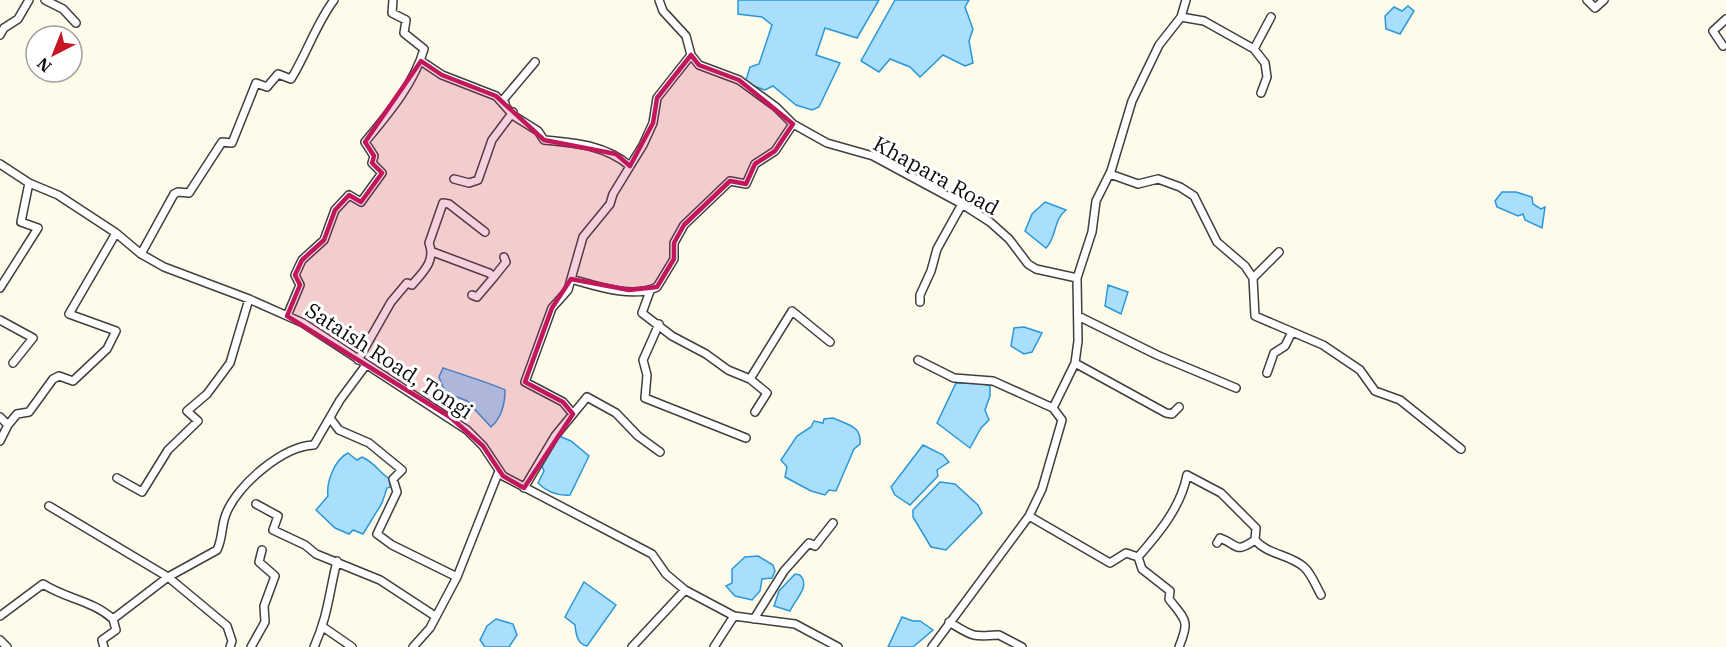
<svg xmlns="http://www.w3.org/2000/svg" width="1726" height="647" viewBox="0 0 1726 647" font-family="'IBM Plex Serif',serif">
  <style>
    .water { fill: #a9dffc; stroke: #2997da; stroke-width: 1.5 }
    .lines { fill: none; stroke-linecap: round; stroke-linejoin: round }
    .minor-casing { stroke: #3f3f3f; stroke-width: 10 }
    .minor { stroke: #fff; stroke-width: 7 }
    .marked { fill: #c2185b; fill-opacity: 0.2; stroke: #c2185b; stroke-width: 4.5; stroke-linejoin: round }
    .labels { text-anchor: middle; stroke-width: 6; stroke-linejoin: round; paint-order: stroke }
    .street-label { font-size: 21px; fill: #0c0c0c; stroke: #fff }
  </style>
  <rect width="100%" height="100%" fill="#fffbea"/>
  <path class="water" d="M 738,0 L 879,0 L 857,38 L 825,28 L 816,55 L 840,63 L 819,107 L 812,110 L 796,105 L 773,86 L 765,90 L 745,83 L 750,67 L 759,64 L 772,25 L 762,17 L 738,14 Z
    M 895,0 L 969,0 L 965,7 L 973,29 L 969,41 L 973,63 L 965,66 L 943,55 L 920,77 L 910,67 L 890,59 L 879,72 L 861,61 Z
    M 1408,6 L 1414,11 L 1400,34 L 1386,29 L 1385,16 L 1394,7 L 1402,11 Z
    M 1502,192 L 1516,192 L 1532,197 L 1533,204 L 1541,209 L 1545,207 L 1542,228 L 1525,220 L 1523,214 L 1518,216 L 1497,207 L 1495,201 Z
    M 1045,202 L 1066,210 C 1053,220 1057,237 1046,248 L 1025,231 L 1032,214 Z
    M 1108,285 L 1128,292 L 1121,314 L 1105,306 Z
    M 1024,327 L 1042,333 L 1032,352 L 1024,354 L 1011,346 L 1014,328 Z
    M 443,368 C 452,371 501,387 505,390 C 505,404 501,418 491,427 L 467,401 L 445,392 L 439,377 Z
    M 956,383 L 982,383 L 990,386 L 990,396 L 985,410 L 989,420 L 981,428 L 970,448 L 937,423 Z
    M 833,418 C 848,425 862,426 860,444 L 854,449 L 836,491 L 829,490 L 825,495 L 811,491 L 785,477 L 787,467 L 781,460 L 797,436 L 811,427 L 814,421 L 823,423 L 824,419 Z
    M 559,436 L 571,441 L 589,456 L 570,495 C 558,496 548,493 538,483 L 544,471 L 541,464 Z
    M 923,445 L 943,455 L 949,462 L 937,470 L 938,476 L 910,505 L 895,495 L 891,487 Z
    M 348,453 L 357,460 L 362,457 C 377,464 379,473 390,479 L 390,487 L 387,488 L 382,503 L 363,534 L 353,530 L 349,534 L 335,528 L 316,510 L 328,496 C 326,482 335,459 348,453 Z
    M 940,482 L 955,484 L 978,505 L 982,513 L 946,550 L 931,547 L 913,517 L 913,510 Z
    M 758,556 L 773,565 L 775,571 L 772,578 L 762,579 L 760,591 L 752,600 L 735,596 L 726,586 L 732,583 L 732,569 L 745,557 Z
    M 795,574 L 800,575 C 811,587 795,599 790,611 L 774,606 L 779,591 Z
    M 584,582 L 616,605 L 587,646 C 577,644 576,634 575,625 L 565,617 Z
    M 902,617 L 913,621 L 920,621 L 933,630 L 913,647 L 888,647 Z
    M 496,619 L 513,624 L 517,635 L 509,647 L 485,647 L 480,640 L 487,626 Z"/>
  <g class="lines">
    <defs>
      <path id="minor" d="M 45,0 L 63,9 L 76,23
        M 659,0 L 663,11 L 686,36 L 691,55 L 699,65 L 739,80 L 776,107 L 793,124 L 827,143 L 873,156 L 962,204 L 990,222 L 1009,239 L 1028,264 L 1036,269 L 1077,278
        M 1587,0 L 1595,8 L 1604,0
        M 1181,17 L 1204,21 L 1254,49 L 1265,63 L 1267,77 L 1261,93
        M 0,35 L 4,28 L 18,19 L 29,0
        M 1723,46 L 1713,31 L 1726,19
        M 1254,49 L 1271,17
        M 421,61 L 442,75 L 496,96 L 514,116 L 538,131 L 544,140 C 576,143 605,145 630,166
        M 505,103 L 503,100 L 535,62
        M 0,164 L 29,183 L 58,195 L 116,233 L 141,254 L 164,267 L 249,299 L 303,323 L 467,430 L 483,446 L 503,476 L 652,554 L 666,574 L 685,590 L 734,616 L 795,624 L 838,647
        M 1110,174 L 1138,184 L 1158,179 L 1180,187 L 1194,196 L 1217,242 L 1245,266 L 1253,278 L 1255,316 L 1323,345 L 1360,370 L 1375,391 L 1400,400 L 1461,449
        M 454,179 L 469,183 L 478,180 L 492,140 L 513,112
        M 433,252 L 489,273 L 494,277 L 477,297 L 472,295
        M 141,254 L 174,194 L 178,192 L 189,193 L 222,142 L 232,143 L 256,83 L 267,87 L 278,74 L 291,79 C 307,53 316,24 334,0
        M 494,277 L 506,262 L 504,257
        M 1253,278 L 1279,252
        M 571,279 L 583,237 L 610,204 L 613,194 L 643,145 L 653,123 L 657,98 L 691,55
        M 0,288 L 38,228 L 21,222 L 29,183
        M 650,291 L 642,313 L 672,336 L 706,354 L 728,370 L 750,379 L 767,393 L 755,412
        M 920,302 L 920,295 L 931,271 L 937,249 L 962,204
        M 287,316 L 300,285 L 295,275 L 302,260 L 324,240 L 335,210 L 349,195 L 361,202 L 382,173 L 372,163 L 374,156 L 365,142 C 388,114 414,84 424,49 L 404,33 L 406,20 L 392,13 L 393,0
        M 1078,316 L 1157,355 L 1236,388
        M 0,320 L 33,338 L 13,363
        M 659,324 L 643,360 L 647,375 L 645,398 L 746,438
        M 358,360 L 391,302 L 407,283 L 412,285 C 423,272 436,261 429,243 L 443,203 L 449,204 L 485,232
        M 918,360 L 954,378 L 993,381 L 1053,408
        M 1075,363 L 1166,413 L 1172,414 L 1179,407
        M 1267,373 L 1274,353 L 1285,346 L 1292,332
        M 750,379 L 792,311 L 830,342
        M 573,414 L 563,402 L 525,382 L 552,308 L 568,290 L 571,279 C 596,286 633,299 657,287 L 674,259 L 674,243 L 684,225 L 730,181 L 746,184 L 755,164 L 775,151 L 793,124
        M 0,417 L 8,425 L 0,441
        M 330,418 L 339,430 L 369,443 L 402,470 L 393,479 L 397,492 L 377,534 L 392,545 L 457,577
        M 8,425 L 17,414 L 29,412 L 53,379 L 59,376 L 73,381 L 107,349 L 116,331 L 69,314 L 116,233
        M 117,478 L 142,492 L 168,450 L 198,421 L 187,411 L 207,394 L 230,363 L 249,299
        M 524,488 L 555,436 L 587,397 L 616,413 L 638,436 L 660,452
        M 256,504 L 278,516 L 273,530 L 305,545 L 316,554 L 380,580 L 435,616
        M 49,506 L 168,577 L 227,626 L 232,641 L 230,647
        M 1029,516 L 1110,563 L 1126,553 L 1138,557 C 1159,533 1181,507 1187,475 L 1221,493 L 1256,528 L 1255,540 C 1268,555 1289,554 1304,567 C 1311,573 1316,586 1321,595
        M 1217,543 L 1220,538 C 1239,545 1234,554 1255,540
        M 1138,557 L 1142,569 L 1170,591 L 1169,599 C 1186,621 1190,620 1179,647
        M 0,616 L 43,584 C 66,599 92,600 113,619
        M 754,619 L 784,571 L 809,543 L 815,546 L 833,523
        M 949,622 C 974,637 971,637 999,635 L 1022,647
        M 323,627 L 352,647
        M 0,640 L 7,647
        M 104,647 L 102,640 L 116,630 L 113,619 L 168,577 L 217,550 C 223,538 221,526 226,514 C 237,485 283,446 314,445 L 340,400 L 366,365
        M 251,647 L 265,622 L 264,606 L 275,576 L 259,562 L 262,550
        M 314,647 C 328,616 329,593 337,561
        M 413,647 L 430,628 L 457,577 L 499,471
        M 632,647 L 685,590
        M 714,647 L 734,616
        M 932,647 L 1029,516 L 1042,489 L 1062,420 L 1053,408 L 1075,363 L 1078,341 L 1077,278 L 1092,232 L 1096,201 L 1111,171 L 1132,101 L 1159,45 L 1181,17 L 1186,0"/>
    </defs>
    <use href="#minor" class="minor-casing"/>
    <use href="#minor" class="minor"/>
  </g>
  <path class="marked" d="M 691,55 L 699,65 L 739,80 L 793,124 L 775,151 L 755,164 L 746,184 L 730,181 L 684,225 L 674,243 L 674,259 L 657,287 L 629,290 L 571,279 L 552,308 L 525,382 L 563,402 L 573,414 L 524,488 L 503,476 L 483,446 L 450,417 L 287,316 L 300,285 L 295,275 L 302,260 L 324,240 L 335,210 L 349,195 L 361,202 L 382,173 L 372,163 L 374,156 L 365,142 L 421,61 L 442,75 L 496,96 L 544,140 L 616,154 L 630,166 L 653,123 L 657,98 Z"/>
  <g class="labels">
    <g class="street-label">
      <text transform="translate(936 176) rotate(29)" y="7">Khapara Road</text>
      <text transform="translate(389 361) rotate(33)" y="7">Sataish Road, Tongi</text>
    </g>
  </g>
  <g transform="translate(54 54) rotate(222)"><circle r="28" fill="#ffffff" stroke="#9e9e9e" stroke-width="1.5"/>
  <path d="M0-4.5L10 22L0 15L-10 22Z" fill="#c81723"/>
  <text y="-9" font-size="16" font-weight="bold" text-anchor="middle" fill="#0c0c0c">N</text>
  </g>
</svg>
